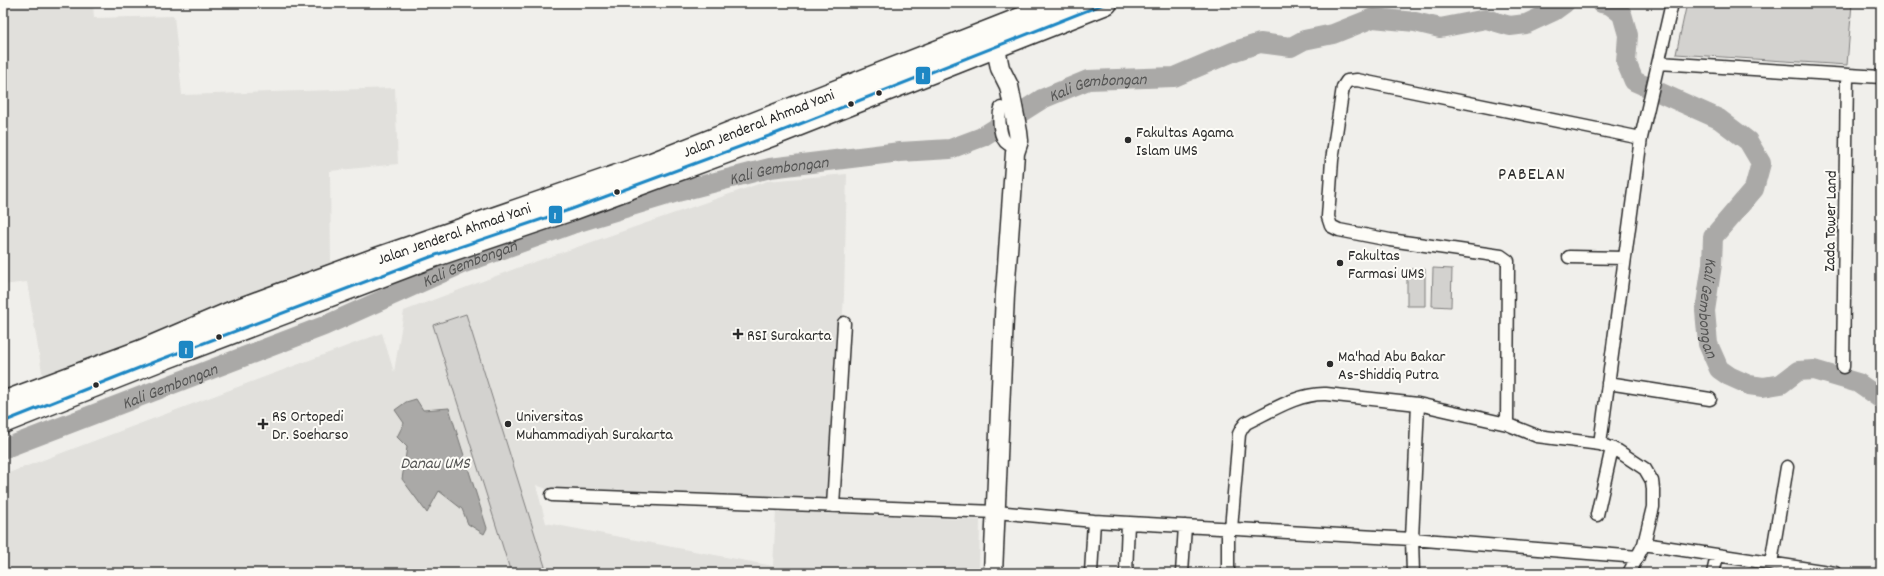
<svg xmlns="http://www.w3.org/2000/svg" width="1884" height="576" viewBox="0 0 1884 576" font-family="Dekko,sans-serif">
  <style>
    .built { fill: #e1e0dc }
    .green { fill: #d3d2cf; stroke: #7f7e7d }
    .water { fill: #aaa9a7; stroke: #777775 }
    .lines { fill: none; stroke-linecap: round; stroke-linejoin: round }
    .river { stroke: #aaa9a7; stroke-width: 20 }
    .street-casing { stroke: #2b2b2b; stroke-width: 15 }
    .secondary-casing { stroke: #2b2b2b; stroke-width: 21 }
    .highway-casing { stroke: #2b2b2b; stroke-width: 25 }
    .street { stroke: #fdfcf7; stroke-width: 12 }
    .secondary { stroke: #fdfcf7; stroke-width: 18 }
    .highway { stroke: #fdfcf7; stroke-width: 22 }
    .bus-1-casing { stroke: #fdfcf7; stroke-width: 6 }
    .bus-1 { stroke: #1d87c4; stroke-width: 3 }
    .bus-dot { fill: #2b2b2b; stroke: #fdfcf7; stroke-width: 1.5 }
    .labels { text-anchor: middle; stroke-width: 4; stroke-linejoin: round; paint-order: stroke }
    .street-label { font-size: 16px; fill: #2b2b2b; stroke: #fdfcf7 }
    .poi-label { font-size: 16px; fill: #2b2b2b; stroke: #fdfcf7; text-anchor: start }
    .water-label { font-size: 17px; font-style: italic; fill: #575756; stroke: #fdfcf7 }
    .quarter-label { font-size: 18px; letter-spacing: 1px; fill: #2b2b2b; stroke: #fdfcf7 }
    .line-badge { stroke: #fdfcf7; stroke-width: 1.5 }
    .badge-label { font-size: 11px; text-anchor: middle; font-weight: bold; fill: #fff }
  </style>
  <rect width="100%" height="100%" fill="#f0efeb"/>
  <filter id="ink" filterUnits="userSpaceOnUse"><feTurbulence type="fractalNoise" baseFrequency=".025" numOctaves="2"/><feDisplacementMap in="SourceGraphic" scale="8" xChannelSelector="R" yChannelSelector="G"/><feConvolveMatrix kernelMatrix="1 2 1 2 8 2 1 2 1" color-interpolation-filters="sRGB"/></filter>
  <g filter="url(#ink)">
    <path class="built" d="M 3,3 L 93,3 L 94,18 L 174,16 L 182,95 L 395,88 L 398,164 L 330,171 L 331,264 L 44,384 L 27,282 L 3,285 Z
      M 847,174 L 844,296 L 830,503 L 552,491 L 536,485 L 546,523 L 773,566 L 776,511 L 980,520 L 979,573 L 3,573 L 3,475 L 382,333 L 394,372 L 404,311 L 517,268 L 767,181 Z"/>
    <path class="green" d="M 1687,3 L 1852,3 L 1847,65 L 1676,54 Z
      M 1433,268 L 1452,269 L 1451,307 L 1432,306 Z
      M 1407,269 L 1425,269 L 1425,306 L 1407,306 Z
      M 466,314 L 547,573 L 511,573 L 433,325 Z"/>
    <path class="water" d="M 416,399 L 423,410 L 449,408 L 487,528 L 484,534 L 468,524 L 462,509 L 439,491 L 427,513 L 402,479 L 407,447 L 397,437 L 404,423 L 395,410 L 406,402 Z"/>
    <g class="lines">
      <g class="river">
        <path id="s1" d="M 1601,3 L 1610,5 L 1622,14 L 1628,35 L 1626,62 L 1634,81 L 1719,119 L 1748,141 L 1761,163 L 1754,189 L 1713,237 L 1712,264 L 1705,311 L 1708,344 L 1719,369 L 1729,376 L 1749,385 L 1763,387 L 1781,384 L 1798,371 L 1814,370 L 1858,383 L 1881,399"/>
        <path id="s2" d="M 3,449 L 324,326 L 464,263 L 572,224 L 681,191 L 770,168 L 900,152 L 950,149 L 982,137 L 1042,99 L 1088,80 L 1174,77 L 1235,51 L 1260,43 L 1291,47 L 1304,40 L 1333,34 L 1373,18 L 1415,22 L 1440,28 L 1486,19 L 1510,26 L 1526,24 L 1554,11 L 1565,3"/>
      </g>
      <defs>
        <path id="street" d="M 1659,63 L 1881,77
          M 1001,108 C 998,116 999,139 1008,144
          M 1569,257 L 1625,258
          M 1843,367 L 1847,76
          M 1608,383 L 1710,399
          M 1507,424 L 1508,261 L 1501,256 L 1390,240 L 1339,230 L 1331,226 L 1328,217 L 1332,160 L 1343,87 L 1347,81 L 1357,80 L 1641,138
          M 1600,444 L 1641,138 L 1672,3
          M 552,495 L 996,512 L 1094,521 L 1412,539 L 1638,557
          M 833,506 L 844,323
          M 1597,515 L 1612,448
          M 1231,529 L 1239,434 L 1242,428 L 1246,423 C 1271,411 1298,393 1326,394 L 1418,404 L 1507,424 L 1537,436 L 1600,444 L 1618,451 L 1645,469 L 1652,481 L 1653,489 L 1653,507 L 1644,544 L 1629,573
          M 1644,544 L 1835,573
          M 1771,563 L 1787,467
          M 1091,573 L 1094,521
          M 1126,573 L 1128,523
          M 1182,573 L 1185,526
          M 1228,573 L 1228,529
          M 1413,573 L 1412,539 L 1418,404
          M 1713,573 L 1717,556"/>
        <path id="secondary" d="M 993,573 L 1005,294 L 1015,153 L 1019,141 L 1018,132 L 1009,86 L 1000,68 L 993,34"/>
        <g id="highway">
          <path id="s3" d="M 3,403 L 142,351 L 233,312 L 374,260 L 652,164 L 1061,3"/>
          <path d="M 3,422 L 154,362 L 433,256 L 572,209 L 777,133 L 1106,3"/>
        </g>
      </defs>
      <use href="#street" class="street-casing"/>
      <use href="#secondary" class="secondary-casing"/>
      <use href="#highway" class="highway-casing"/>
      <use href="#street" class="street"/>
      <use href="#secondary" class="secondary"/>
      <use href="#highway" class="highway"/>
      <defs>
        <path id="bus-1" d="M 3,422 L 154,362 L 433,256 L 572,209 L 777,133 L 1106,3"/>
      </defs>
      <use href="#bus-1" class="bus-1-casing"/>
      <use href="#bus-1" class="bus-1"/>
    </g>
  </g>
  <g class="bus-dot">
    <circle cx="879" cy="93" r="3.5"/>
    <circle cx="851" cy="104" r="3.5"/>
    <circle cx="1128" cy="140" r="4"/>
    <circle cx="617" cy="192" r="3.5"/>
    <circle cx="1340" cy="263" r="4"/>
    <path d="M736 328h4v4h4v4h-4v4h-4v-4h-4v-4h4z"/>
    <circle cx="219" cy="337" r="3.5"/>
    <circle cx="1330" cy="364" r="4"/>
    <circle cx="96" cy="385" r="3.5"/>
    <path d="M261 418h4v4h4v4h-4v4h-4v-4h-4v-4h4z"/>
    <circle cx="508" cy="424" r="4"/>
  </g>
  <g class="labels">
    <g class="street-label">
      <text dy="6" stroke="none"><textPath href="#s3" startOffset="806">Jalan Jenderal Ahmad Yani</textPath></text>
      <text transform="translate(1829 221) rotate(-89)" y="6">Zada Tower Land</text>
      <text dy="6" stroke="none"><textPath href="#s3" startOffset="482">Jalan Jenderal Ahmad Yani</textPath></text>
    </g>
    <g class="poi-label">
      <text x="1136" y="137">Fakultas Agama<tspan x="1136" dy="18">Islam UMS</tspan></text>
      <text x="1348" y="260">Fakultas<tspan x="1348" dy="18">Farmasi UMS</tspan></text>
      <text x="747" y="340">RSI Surakarta</text>
      <text x="1338" y="361">Ma'had Abu Bakar<tspan x="1338" dy="18">As-Shiddiq Putra</tspan></text>
      <text x="272" y="421">RS Ortopedi<tspan x="272" dy="18">Dr. Soeharso</tspan></text>
      <text x="516" y="421">Universitas<tspan x="516" dy="18">Muhammadiyah Surakarta</tspan></text>
    </g>
    <g class="water-label">
      <text dy="6" stroke="none"><textPath href="#s2" startOffset="1162">Kali Gembongan</textPath></text>
      <text dy="6" stroke="none"><textPath href="#s2" startOffset="826">Kali Gembongan</textPath></text>
      <text dy="6" stroke="none"><textPath href="#s2" startOffset="502">Kali Gembongan</textPath></text>
      <text dy="6" stroke="none"><textPath href="#s1" startOffset="410">Kali Gembongan</textPath></text>
      <text dy="6" stroke="none"><textPath href="#s2" startOffset="178">Kali Gembongan</textPath></text>
      <text x="435" y="468">Danau UMS</text>
    </g>
    <g class="quarter-label">
      <text x="1532" y="179">PABELAN</text>
    </g>
  </g>
  <g class="line-badge">
    <rect x="915" y="66" width="16" height="19" rx="4" fill="#1d87c4"/>
    <rect x="548" y="205" width="15" height="19" rx="4" fill="#1d87c4"/>
    <rect x="178" y="340" width="16" height="19" rx="4" fill="#1d87c4"/>
  </g>
  <g class="badge-label">
    <text x="923" y="79">1</text>
    <text x="555" y="219">1</text>
    <text x="186" y="354">1</text>
  </g>
  <rect width="1884" height="576" fill="none" stroke="#fdfcf7" stroke-width="16"/>
  <rect x="8" y="8" width="1868" height="560" fill="none" stroke="#2b2b2b" stroke-width="1.5" filter="url(#ink)"/>
</svg>
